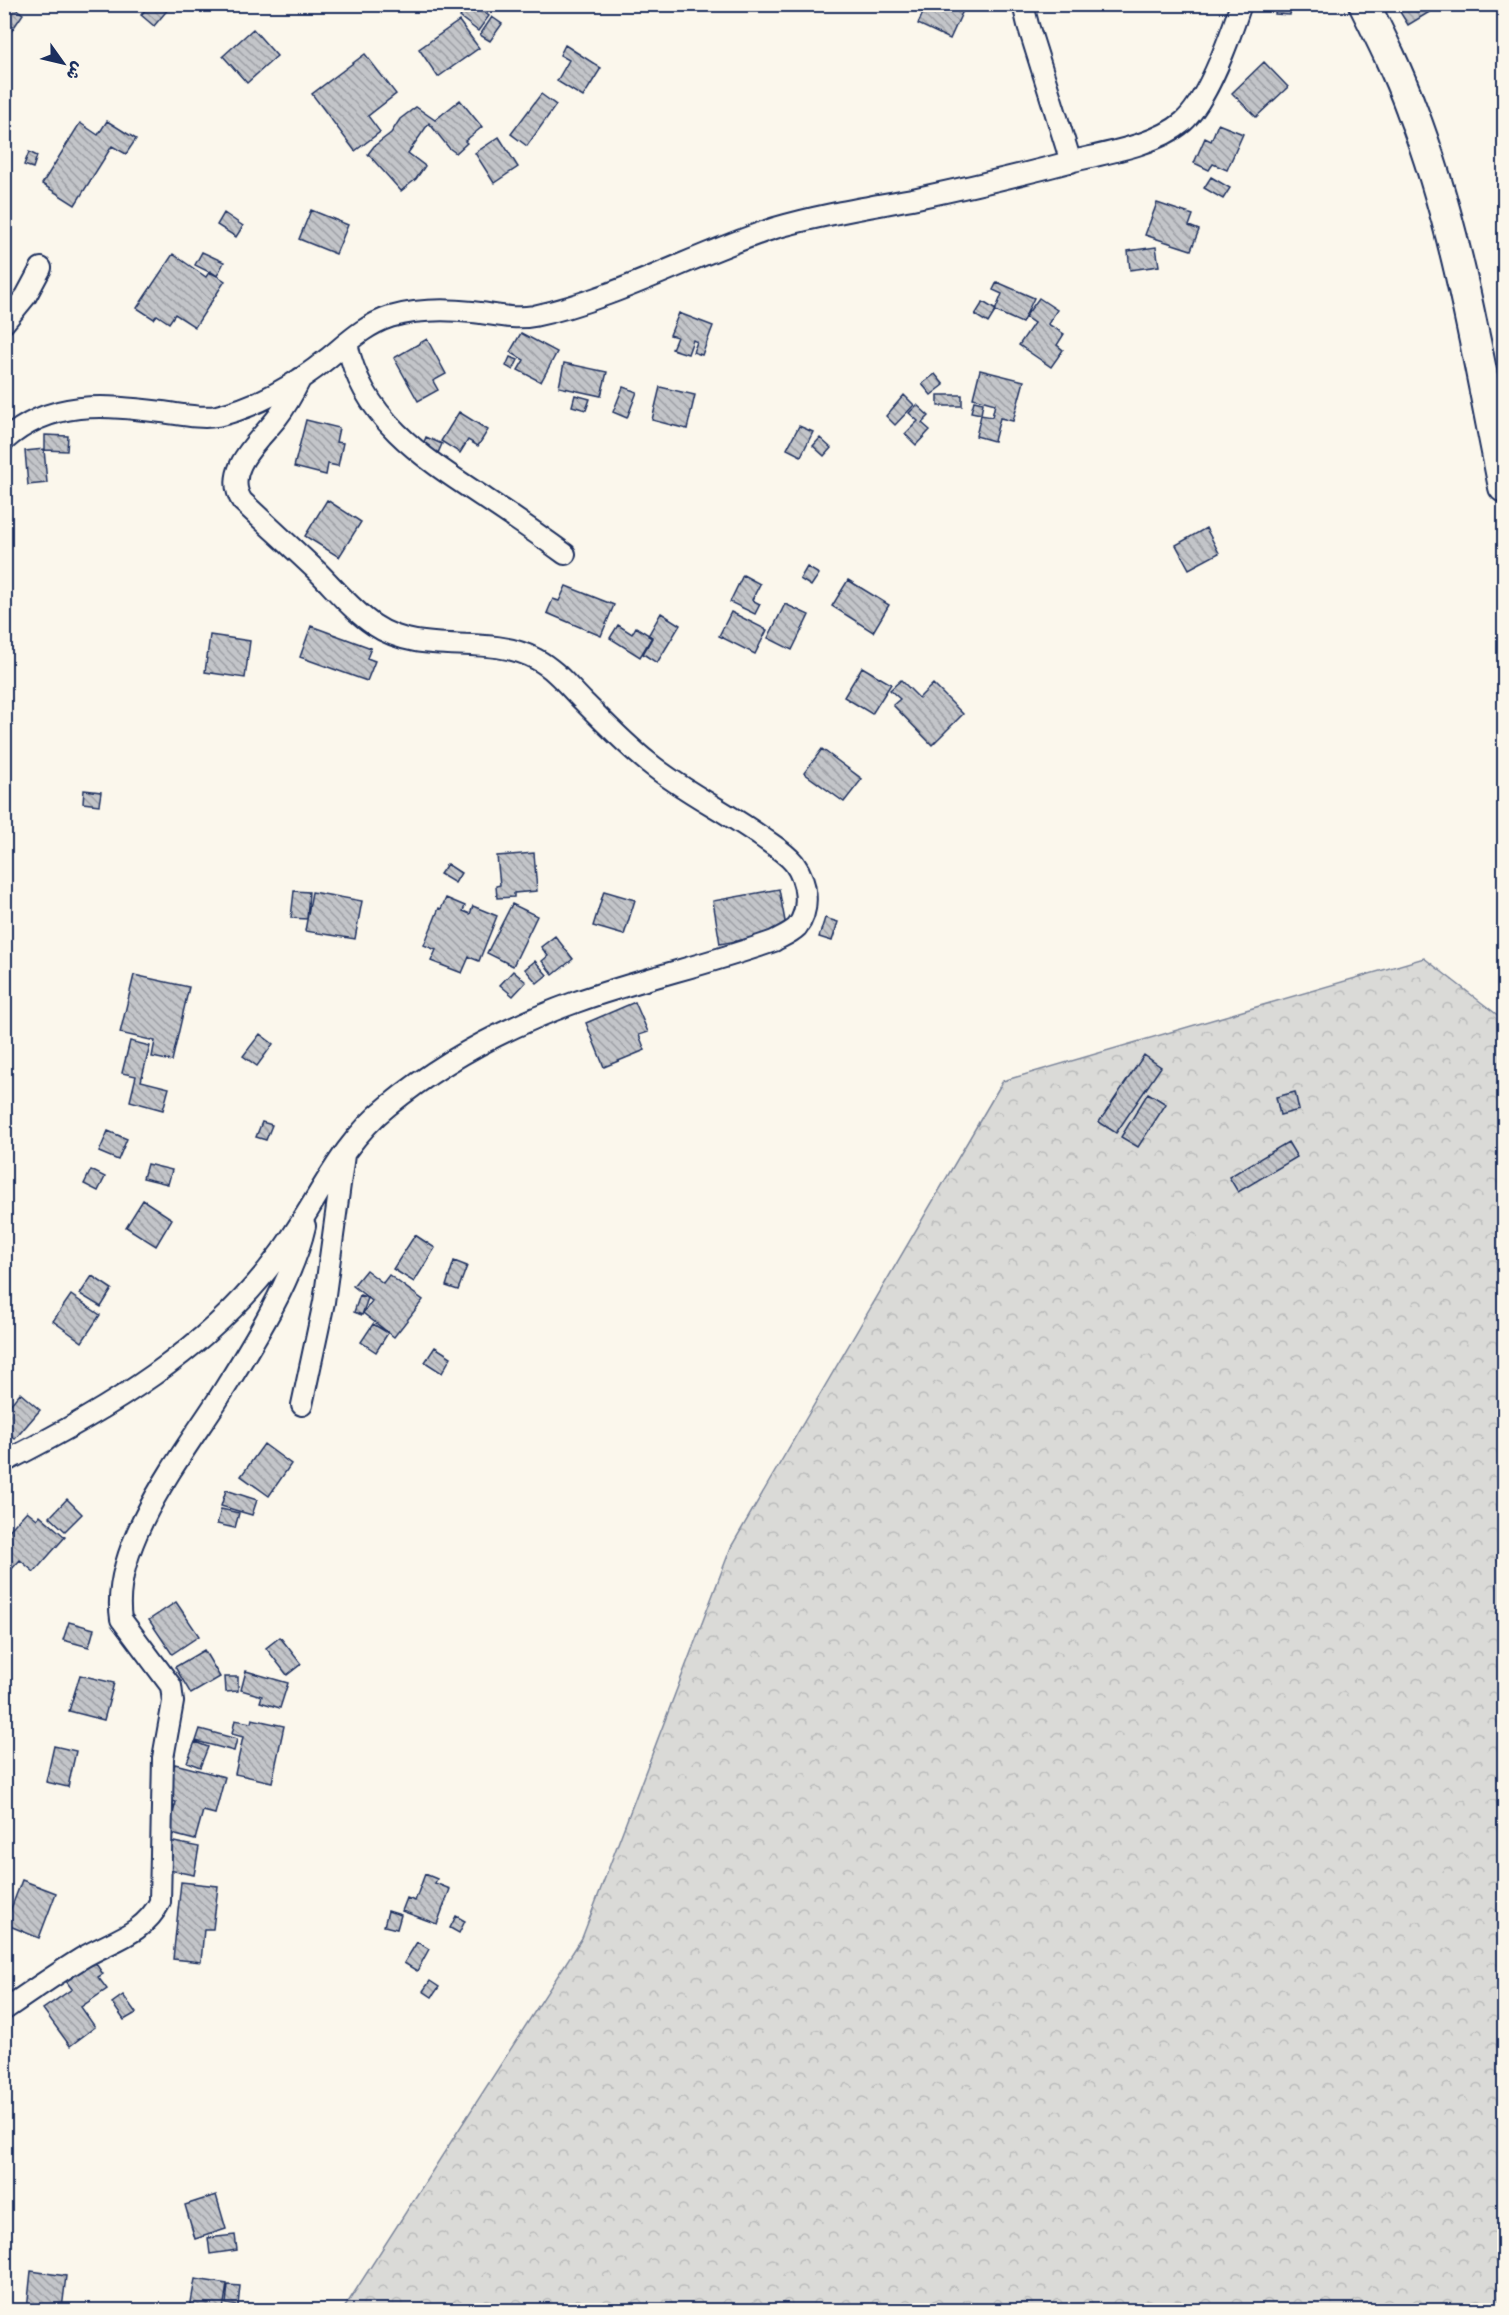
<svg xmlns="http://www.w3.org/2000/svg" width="1509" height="2315" viewBox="0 0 1509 2315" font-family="'Balsamiq Sans','Playpen Sans Arabic',sans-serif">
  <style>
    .forest { fill: url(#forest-crowns); stroke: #7a849a; stroke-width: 1.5 }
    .building { fill: url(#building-back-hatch); stroke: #1b2f5e; stroke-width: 1.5 }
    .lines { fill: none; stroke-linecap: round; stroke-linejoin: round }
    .minor-casing { stroke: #1b2f5e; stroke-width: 24 }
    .primary-casing { stroke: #1b2f5e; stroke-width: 34 }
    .minor { stroke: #fbf7ec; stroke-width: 20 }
    .primary { stroke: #fbf7ec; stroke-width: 30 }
  </style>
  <defs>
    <pattern id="forest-crowns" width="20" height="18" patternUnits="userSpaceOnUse" patternTransform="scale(1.5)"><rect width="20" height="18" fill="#dadad7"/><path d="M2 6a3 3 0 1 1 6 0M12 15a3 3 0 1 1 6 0" fill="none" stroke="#babbbb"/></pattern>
    <pattern id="building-back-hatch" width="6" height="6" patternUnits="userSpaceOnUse" patternTransform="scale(1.5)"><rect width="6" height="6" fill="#c3c5c9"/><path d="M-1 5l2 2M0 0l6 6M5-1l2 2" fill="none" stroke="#9ea0a6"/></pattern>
  </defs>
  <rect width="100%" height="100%" fill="#fbf7ec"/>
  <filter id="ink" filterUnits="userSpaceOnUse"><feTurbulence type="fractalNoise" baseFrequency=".0167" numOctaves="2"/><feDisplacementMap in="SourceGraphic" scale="12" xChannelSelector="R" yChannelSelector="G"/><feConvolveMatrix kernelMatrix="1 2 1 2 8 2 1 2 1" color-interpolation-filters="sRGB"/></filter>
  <g filter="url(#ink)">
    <path class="forest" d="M 1424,958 L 1504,1020 L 1504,2310 L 343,2310 L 582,1938 L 731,1547 L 1003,1081 Z"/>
    <path class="building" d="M 4,4 L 9,4 L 23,14 L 4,42 Z
      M 150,4 L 168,4 L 170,7 L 154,26 L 141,15 Z
      M 468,4 L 473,4 L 489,16 L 478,31 L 460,17 Z
      M 927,4 L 966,4 L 950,39 L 918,24 Z
      M 1276,4 L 1291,4 L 1290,15 L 1275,14 Z
      M 1412,4 L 1441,4 L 1441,5 L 1408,25 L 1400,12 Z
      M 492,17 L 502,24 L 490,41 L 480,35 Z
      M 459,21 L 479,48 L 438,77 L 419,49 Z
      M 253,29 L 277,56 L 247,83 L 223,56 Z
      M 565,45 L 601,68 L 583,97 L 557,81 L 569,60 L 560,55 Z
      M 365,54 L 396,94 L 368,116 L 380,132 L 355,151 L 312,94 Z
      M 1264,62 L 1288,87 L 1256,117 L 1232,93 Z
      M 541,94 L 556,105 L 527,146 L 511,134 Z
      M 460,100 L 482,127 L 465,141 L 467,143 L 456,153 L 449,148 L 429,123 L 408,153 L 425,166 L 416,179 L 401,191 L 368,154 L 374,146 L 391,133 L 400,119 L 416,107 L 435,120 Z
      M 107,121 L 136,139 L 126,154 L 112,146 L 75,205 L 42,184 L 80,123 L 98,135 Z
      M 1218,124 L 1243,134 L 1227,170 L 1213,164 L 1209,170 L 1194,163 L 1205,138 L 1211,141 Z
      M 499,137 L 518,167 L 494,183 L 475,153 Z
      M 29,152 L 37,156 L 33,168 L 24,165 Z
      M 1211,177 L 1230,188 L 1223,199 L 1204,188 Z
      M 1157,203 L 1193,215 L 1189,226 L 1199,230 L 1191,250 L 1145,235 Z
      M 311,210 L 348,225 L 336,254 L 299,239 Z
      M 224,213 L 243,226 L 236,237 L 217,225 Z
      M 1156,247 L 1159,266 L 1130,270 L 1128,251 Z
      M 202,252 L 224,262 L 217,276 L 195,265 Z
      M 173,254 L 206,277 L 210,271 L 225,281 L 195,327 L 175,314 L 169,323 L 157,315 L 154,319 L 137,308 Z
      M 997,282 L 1034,298 L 1022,323 L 995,311 L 1002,294 L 993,290 Z
      M 1039,298 L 1057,310 L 1048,324 L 1064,334 L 1057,345 L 1063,350 L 1051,367 L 1019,345 L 1034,323 L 1025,317 Z
      M 983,302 L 996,310 L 988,323 L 975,315 Z
      M 679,313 L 713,326 L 702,355 L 693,352 L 697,342 L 693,340 L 688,354 L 672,349 L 677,337 L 670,335 Z
      M 521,333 L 557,352 L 541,382 L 518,370 L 524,360 L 510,352 Z
      M 427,339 L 446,374 L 433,381 L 438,390 L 418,401 L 394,358 Z
      M 510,357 L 518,360 L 513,370 L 506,366 Z
      M 564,363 L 607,372 L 601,396 L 559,387 Z
      M 980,370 L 1024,381 L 1013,421 L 1000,418 L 994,441 L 976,436 L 981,415 L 992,417 L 995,404 L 973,398 Z
      M 935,374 L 944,385 L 931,395 L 922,384 Z
      M 623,387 L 637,392 L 627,418 L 613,412 Z
      M 660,387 L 695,395 L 687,429 L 652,420 Z
      M 575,395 L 590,399 L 586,410 L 572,406 Z
      M 904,395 L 914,405 L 895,425 L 886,416 Z
      M 938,395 L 962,395 L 962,406 L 938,406 Z
      M 974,401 L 983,403 L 981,414 L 971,412 Z
      M 917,405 L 929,416 L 922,423 L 930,430 L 916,445 L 905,434 L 918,421 L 909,413 Z
      M 459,412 L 488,430 L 478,446 L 468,440 L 460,453 L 441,441 Z
      M 306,420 L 339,428 L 336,442 L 343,443 L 338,466 L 328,464 L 326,475 L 294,467 Z
      M 799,426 L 813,432 L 801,456 L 787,449 Z
      M 45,435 L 68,436 L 67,451 L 45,450 Z
      M 426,437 L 442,444 L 438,453 L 422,447 Z
      M 820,438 L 831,448 L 824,456 L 813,446 Z
      M 44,449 L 47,483 L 28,485 L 25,451 Z
      M 327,500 L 361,522 L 339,557 L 305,536 Z
      M 1206,528 L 1219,553 L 1189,569 L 1176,545 Z
      M 807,567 L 819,574 L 811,586 L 800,579 Z
      M 743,575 L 760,584 L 752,600 L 760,604 L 755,614 L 730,602 Z
      M 848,580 L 889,605 L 873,632 L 832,606 Z
      M 566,586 L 614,605 L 601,636 L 547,613 L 553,599 L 559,601 Z
      M 785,604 L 809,615 L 792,650 L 768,638 Z
      M 731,612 L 767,630 L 755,654 L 719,636 Z
      M 661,613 L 680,625 L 657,663 L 643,654 L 652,638 L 648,636 Z
      M 618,625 L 632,634 L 636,627 L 652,637 L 640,657 L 610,638 Z
      M 311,626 L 371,648 L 367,658 L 375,661 L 367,681 L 300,657 Z
      M 210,635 L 250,641 L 245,678 L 205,672 Z
      M 862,667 L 891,684 L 872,714 L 844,697 Z
      M 901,680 L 919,698 L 933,684 L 963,714 L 932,745 L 893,705 L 900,699 L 890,690 Z
      M 822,749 L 862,779 L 844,802 L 804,773 Z
      M 84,790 L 101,792 L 99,805 L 83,803 Z
      M 534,853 L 537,891 L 514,893 L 514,897 L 497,898 L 496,886 L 500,885 L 497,856 Z
      M 447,864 L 461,873 L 455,883 L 440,874 Z
      M 779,889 L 787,932 L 720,944 L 713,901 Z
      M 294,891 L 309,892 L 307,919 L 291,918 Z
      M 604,891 L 635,900 L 624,935 L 593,926 Z
      M 312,892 L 362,901 L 355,939 L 305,931 Z
      M 446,898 L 465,906 L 463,911 L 470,914 L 473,906 L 497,916 L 479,961 L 469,957 L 462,973 L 431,961 L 436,950 L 424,945 L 439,908 L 441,909 Z
      M 512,904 L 537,916 L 513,966 L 487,953 Z
      M 825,918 L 838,922 L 832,941 L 819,937 Z
      M 555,936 L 573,959 L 553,975 L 542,961 L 548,956 L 541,947 Z
      M 535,961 L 547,975 L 537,983 L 525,969 Z
      M 513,971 L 526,982 L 513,996 L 500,985 Z
      M 134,975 L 189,987 L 172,1061 L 152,1057 L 155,1041 L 120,1033 Z
      M 635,1002 L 648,1032 L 639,1035 L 645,1050 L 604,1067 L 586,1023 Z
      M 260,1034 L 273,1044 L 257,1066 L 243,1056 Z
      M 130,1041 L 150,1046 L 141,1081 L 169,1088 L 163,1110 L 130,1101 L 136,1076 L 122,1073 Z
      M 1144,1055 L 1161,1067 L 1116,1133 L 1099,1122 Z
      M 1295,1092 L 1299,1110 L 1280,1115 L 1276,1097 Z
      M 1148,1093 L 1166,1104 L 1138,1147 L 1121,1137 Z
      M 262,1122 L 272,1125 L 266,1140 L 256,1137 Z
      M 108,1131 L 127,1139 L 118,1160 L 99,1152 Z
      M 1288,1142 L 1297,1157 L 1238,1192 L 1229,1177 Z
      M 147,1164 L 172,1170 L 168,1184 L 143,1178 Z
      M 91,1170 L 105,1177 L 98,1191 L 84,1184 Z
      M 143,1200 L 172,1219 L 156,1246 L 126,1227 Z
      M 415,1235 L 435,1248 L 414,1282 L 393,1269 Z
      M 454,1261 L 467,1266 L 458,1290 L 446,1286 Z
      M 366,1270 L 383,1283 L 389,1275 L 423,1300 L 394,1337 L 363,1313 L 372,1301 L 353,1286 Z
      M 92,1276 L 112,1289 L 101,1307 L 80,1294 Z
      M 71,1295 L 100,1315 L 82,1342 L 53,1321 Z
      M 360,1295 L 368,1298 L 362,1315 L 354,1312 Z
      M 373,1324 L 388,1333 L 376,1352 L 361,1342 Z
      M 435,1347 L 451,1357 L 442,1373 L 425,1362 Z
      M 20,1393 L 40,1410 L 15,1439 L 4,1430 L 4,1412 Z
      M 264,1444 L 291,1464 L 269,1496 L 241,1476 Z
      M 226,1490 L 257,1500 L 252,1515 L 221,1506 Z
      M 67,1499 L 82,1514 L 65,1531 L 50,1517 Z
      M 221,1509 L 239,1513 L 235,1528 L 217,1524 Z
      M 27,1511 L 37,1519 L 40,1515 L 65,1537 L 34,1572 L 20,1560 L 10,1571 L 4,1566 L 4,1536 Z
      M 176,1602 L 199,1636 L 172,1654 L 149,1620 Z
      M 69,1622 L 94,1629 L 89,1647 L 63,1640 Z
      M 280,1637 L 301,1664 L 287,1675 L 266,1648 Z
      M 204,1650 L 220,1677 L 191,1694 L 175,1667 Z
      M 246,1671 L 288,1683 L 280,1708 L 260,1702 L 262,1696 L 241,1690 Z
      M 80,1675 L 114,1683 L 104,1720 L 69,1711 Z
      M 225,1677 L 238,1677 L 238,1691 L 226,1692 Z
      M 252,1719 L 284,1726 L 272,1782 L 235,1774 L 243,1737 L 232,1734 L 235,1720 L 251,1723 Z
      M 200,1729 L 237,1739 L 234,1751 L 196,1741 Z
      M 195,1742 L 208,1747 L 200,1767 L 187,1762 Z
      M 54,1746 L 76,1751 L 68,1787 L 46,1782 Z
      M 175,1764 L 225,1777 L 215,1814 L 203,1811 L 195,1840 L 168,1833 L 176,1802 L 166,1799 Z
      M 169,1841 L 199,1847 L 194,1875 L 164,1869 Z
      M 425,1874 L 437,1879 L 435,1883 L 450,1889 L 437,1924 L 402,1911 L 407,1898 L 415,1901 Z
      M 22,1880 L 56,1893 L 39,1938 L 5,1924 Z
      M 181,1882 L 218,1886 L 213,1929 L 204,1929 L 201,1962 L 173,1959 Z
      M 388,1911 L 401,1915 L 397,1929 L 384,1926 Z
      M 456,1916 L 465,1921 L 459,1933 L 450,1928 Z
      M 417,1942 L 429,1949 L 417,1971 L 404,1963 Z
      M 94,1961 L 103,1974 L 98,1977 L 107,1989 L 81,2007 L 95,2027 L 70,2046 L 43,2009 L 72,1989 L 66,1981 Z
      M 430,1981 L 439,1987 L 432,1997 L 423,1991 Z
      M 123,1995 L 136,2013 L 124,2020 L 112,2003 Z
      M 216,2195 L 226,2229 L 195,2239 L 185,2205 Z
      M 235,2235 L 237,2250 L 210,2254 L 208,2238 Z
      M 31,2271 L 66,2276 L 62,2309 L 38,2306 L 38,2310 L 27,2310 Z
      M 195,2279 L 227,2284 L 223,2310 L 190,2308 Z
      M 228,2285 L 240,2286 L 238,2306 L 226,2304 Z"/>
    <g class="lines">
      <defs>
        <path id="minor" d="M 1023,4 L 1028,25 L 1071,162
          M 4,323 L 26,296 L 41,268
          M 347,343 C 362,420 425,459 486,499 C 513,517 539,535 565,554
          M 4,441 C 51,399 104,405 162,412 C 179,414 200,419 217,416 C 256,407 297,384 327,359 C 347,343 365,325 390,317 C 418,309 444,309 472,312 C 493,314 513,320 534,316 C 618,298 694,254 775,228 C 822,214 870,207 917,198 C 969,187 1021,175 1073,161 C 1106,153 1156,145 1183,122 C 1208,100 1230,37 1241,4
          M 302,1405 L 324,1302 L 344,1155
          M 4,1462 C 106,1411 210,1349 278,1256 C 316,1206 338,1146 388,1106 C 444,1060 509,1026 576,1002 C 641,979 709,964 774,941 C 781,937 791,933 797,927 C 811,909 807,881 794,863 C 786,853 773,845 763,838 C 726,811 684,792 649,763 C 626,745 604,722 583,701 C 568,686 555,669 536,659 C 485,632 423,658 374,625 C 353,611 336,590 318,572 C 293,548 267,525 242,501 C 222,470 260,440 277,418 C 287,405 294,392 301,378
          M 4,2010 C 30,1992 56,1974 82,1958 C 112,1940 143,1935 160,1902 L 163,1758 L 173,1702 L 171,1686 L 121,1619 C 110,1548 180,1458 217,1401 C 248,1351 292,1284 305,1226"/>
        <path id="primary" d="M 1364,4 C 1381,38 1398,72 1411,108 C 1458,229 1478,360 1504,487"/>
      </defs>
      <use href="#minor" class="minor-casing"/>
      <use href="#primary" class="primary-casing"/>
      <use href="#minor" class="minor"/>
      <use href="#primary" class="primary"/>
    </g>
  </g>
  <rect width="1509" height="2315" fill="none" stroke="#fbf7ec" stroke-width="24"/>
  <rect x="12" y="12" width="1485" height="2291" fill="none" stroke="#1b2f5e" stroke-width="2" filter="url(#ink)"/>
  <g transform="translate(63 63) rotate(124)" stroke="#fbf7ec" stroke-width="4.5" paint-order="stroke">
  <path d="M0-4.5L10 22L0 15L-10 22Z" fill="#1b2f5e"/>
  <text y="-9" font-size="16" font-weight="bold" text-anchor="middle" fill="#1b2f5e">ش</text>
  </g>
</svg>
